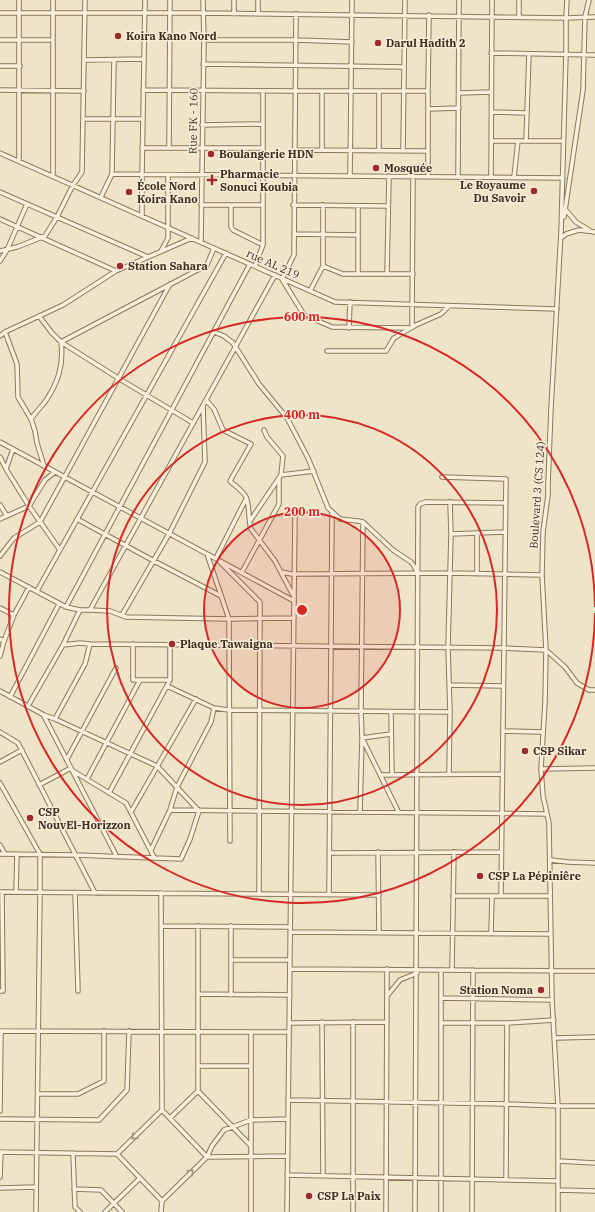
<svg xmlns="http://www.w3.org/2000/svg" width="595" height="1212" viewBox="0 0 595 1212" font-family="'IBM Plex Serif',serif">
  <style>
    .lines { fill: none; stroke-linecap: round; stroke-linejoin: round }
    .minor-casing { stroke: #8d765c; stroke-width: 5.5 }
    .minor { stroke: #faf1dc; stroke-width: 3.5 }
    .oneway { stroke: #9c907e }
    .ring { fill: none; stroke: #d62828; stroke-width: 2 }
    .poi-dot { fill: #9e2a2b; stroke: #f7eed8; stroke-width: 1.5 }
    .labels { text-anchor: middle; stroke-width: 3; stroke-linejoin: round; paint-order: stroke }
    .poi-label { font-size: 11px; font-weight: bold; fill: #3d2e20; stroke: #f7eed8; text-anchor: start }
    .street-label { font-size: 11px; fill: #3d2e20; stroke: #f7eed8 }
    .centre { fill: #d62828; stroke: #f7eed8; stroke-width: 2 }
    .ring-label { font-size: 12px; text-anchor: middle; font-weight: bold; fill: #d62828; stroke: #f7eed8; stroke-width: 3; stroke-linejoin: round; paint-order: stroke }
  </style>
  <rect width="100%" height="100%" fill="#f0e4c8"/>
  <g class="lines">
    <defs>
      <path id="minor" d="M 234,0 L 234,14
        M 0,13 L 203,13 L 566,18 L 595,17
        M 258,14 L 258,0
        M 296,14 L 294,255 L 282,279 L 304,315 L 332,327 L 410,328
        M 519,17 L 519,0
        M 0,40 L 53,40
        M 204,40 L 296,40 L 352,42
        M 491,53 L 595,55
        M 85,60 L 144,59
        M 203,64 L 404,67
        M 0,66 L 20,66
        M 0,90 L 84,91
        M 143,90 L 296,91 L 428,91
        M 459,93 L 491,92
        M 428,109 L 459,108
        M 492,112 L 527,113
        M 84,119 L 143,119
        M 202,125 L 263,124
        M 492,141 L 563,141
        M 526,141 L 529,54
        M 142,148 L 263,148
        M 169,148 L 170,0
        M 295,150 L 427,151
        M 322,150 L 322,91
        M 379,150 L 379,91
        M 403,150 L 405,0
        M 0,153 L 335,302 L 557,309
        M 19,161 L 19,0
        M 112,174 L 563,178
        M 53,176 L 53,0
        M 350,176 L 352,0
        M 428,177 L 428,91 L 429,15
        M 458,177 L 459,0
        M 491,177 L 492,0
        M 514,177 L 518,141
        M 0,192 L 148,257
        M 101,197 L 112,174 L 114,60
        M 201,205 L 263,205
        M 231,205 L 231,227 L 233,230 L 263,245
        M 293,205 L 388,206
        M 565,209 L 576,222 L 589,230
        M 142,216 L 142,174 L 145,0
        M 564,217 L 583,90 L 585,17 L 589,0
        M 0,219 L 116,271
        M 294,234 L 358,235
        M 561,238 L 566,234 L 579,230 L 595,232
        M 201,242 L 204,40 L 203,0
        M 0,251 L 17,247 L 45,236 L 57,217 L 73,185 L 82,172 L 85,0
        M 161,251 L 168,238 L 168,175
        M 0,261 L 7,250 L 27,204
        M 255,266 L 263,245 L 263,91
        M 323,266 L 343,274 L 413,274
        M 358,274 L 358,206
        M 387,274 L 389,176
        M 310,291 L 323,266 L 323,205
        M 39,316 L 52,333 L 61,342 L 118,378 L 193,423
        M 412,327 L 413,176
        M 349,328 L 350,302
        M 5,332 L 17,364 L 18,397 L 31,419 L 35,431 L 37,443 L 44,466
        M 214,332 L 224,336 L 233,343 L 259,384 L 287,418 L 308,458 L 328,508 L 340,519 L 358,521 L 363,522 L 393,550 L 411,562 L 414,566 L 417,572
        M 0,336 L 5,332 L 63,305 L 116,271 L 192,238
        M 327,351 L 386,351 L 394,338 L 396,337 L 416,325 L 441,314 L 449,306
        M 206,400 L 214,409 L 223,430 L 251,444 L 230,481 C 235,486 242,490 246,497 C 250,507 248,519 251,529 L 275,561 L 294,597
        M 31,419 C 35,413 40,408 45,402 C 58,383 64,365 61,342 L 207,265 L 214,248
        M 0,442 L 294,601
        M 13,449 L 6,469 L 29,506 L 60,550
        M 0,457 L 6,469
        M 281,475 L 314,471
        M 442,477 L 506,479 L 501,896
        M 246,499 L 216,558 L 260,602 L 259,894
        M 0,505 L 7,516
        M 0,519 L 29,506 L 45,480 L 55,472
        M 77,519 L 154,561 L 221,596
        M 250,521 L 281,475 L 283,456 L 267,437 L 264,430
        M 451,534 L 505,532
        M 207,554 L 229,619 L 230,841
        M 0,556 L 14,538 L 40,522 L 170,284
        M 0,572 L 66,607 L 80,610 L 63,645 L 28,706
        M 242,572 L 279,504 L 279,479
        M 281,572 L 292,574 L 450,573 L 542,575
        M 477,574 L 477,533
        M 37,591 L 226,253
        M 66,607 L 250,264
        M 0,608 L 14,615
        M 80,610 L 90,610 L 275,275
        M 90,610 L 110,611 L 126,617 L 229,619 L 294,618
        M 122,615 L 169,534 L 205,462 L 203,406
        M 0,639 L 4,641 L 0,656
        M 4,641 L 14,615 L 29,587
        M 133,644 L 133,680 L 170,680
        M 63,645 L 80,643 L 90,644 L 504,648 L 546,650 L 565,667 L 577,683 L 589,690 L 595,690
        M 449,685 L 503,686
        M 167,686 L 214,708 L 229,710 L 450,712
        M 0,691 L 44,715 L 55,719 L 157,766 L 199,811 L 190,839 L 181,859 L 76,855 L 0,854
        M 10,697 L 59,604
        M 391,712 L 392,775
        M 44,716 L 117,857
        M 55,719 L 85,664 L 90,644
        M 503,731 L 543,732
        M 0,732 L 18,743 L 95,893
        M 391,734 L 362,738 L 399,813
        M 67,759 L 116,668
        M 0,762 L 22,750
        M 541,769 L 595,768
        M 73,771 L 126,803 L 154,857
        M 449,774 L 450,712 L 448,648 L 451,534 L 450,502
        M 381,775 L 502,774
        M 87,779 L 140,680
        M 0,783 L 40,854 L 40,893 L 36,1212
        M 39,785 L 71,768
        M 109,793 L 170,680 L 170,645
        M 170,810 L 547,814
        M 131,812 L 196,699
        M 360,812 L 362,738 L 361,711 L 363,522
        M 0,845 L 5,854
        M 151,850 L 170,810 L 177,787 L 211,722 L 214,708
        M 378,852 L 379,932
        M 329,853 L 501,852
        M 550,860 L 568,862 L 595,863
        M 0,892 L 379,895
        M 16,892 L 17,854
        M 75,893 L 78,991
        M 161,893 L 162,1110 L 207,1157 L 162,1201 L 117,1154 L 162,1110
        M 329,895 L 332,513
        M 453,896 L 550,896
        M 162,926 L 290,927
        M 198,926 L 198,1091 L 251,1146
        M 290,932 L 551,934
        M 491,933 L 492,896
        M 231,960 L 290,960
        M 290,969 L 595,971
        M 452,970 L 454,852
        M 0,991 L 3,991 L 2,892
        M 198,994 L 290,995
        M 231,995 L 231,926
        M 387,996 L 400,980 L 417,973
        M 441,998 L 552,1000
        M 322,1022 L 323,1176
        M 353,1022 L 353,1212
        M 289,1023 L 387,1022
        M 441,1023 L 507,1023 L 554,1020
        M 0,1031 L 289,1032
        M 555,1038 L 595,1037
        M 198,1066 L 251,1066
        M 38,1094 L 78,1094 L 104,1081 L 104,1031
        M 288,1100 L 507,1104 L 558,1106 L 595,1106
        M 0,1111 L 1,1031
        M 170,1118 L 198,1091
        M 0,1119 L 99,1120 L 127,1090 L 129,1031
        M 0,1152 L 117,1154
        M 73,1153 L 75,1207 L 80,1212
        M 288,1156 L 207,1157 L 212,1146 L 224,1130 L 251,1120 L 288,1119
        M 558,1161 L 595,1163
        M 287,1175 L 558,1181
        M 0,1177 L 1,1152
        M 506,1180 L 507,1023
        M 0,1188 L 36,1187
        M 74,1189 L 101,1190 L 122,1212
        M 558,1190 L 595,1191
        M 105,1212 L 140,1178
        M 161,1212 L 162,1201
        M 251,1212 L 251,1032
        M 287,1212 L 295,515
        M 386,1212 L 387,969
        M 415,1212 L 418,507 L 420,504 L 426,502 L 506,503
        M 441,1212 L 441,970
        M 472,1212 L 473,970
        M 558,1212 L 558,1106 L 552,1000 L 549,823 L 543,796 L 541,769 L 545,702 L 546,650 L 542,575 L 543,532 L 548,495 L 548,484 L 551,408 L 561,232 L 566,54 L 566,18 L 567,0"/>
    </defs>
    <use href="#minor" class="minor-casing"/>
    <use href="#minor" class="minor"/>
  </g>
  <defs><path id="oneway-chevron" d="M-2-3.5L2.5 0L-2 3.5" fill="none" stroke-width="1.6" stroke-linecap="round" stroke-linejoin="round"/></defs>
  <g class="oneway">
    <use href="#oneway-chevron" transform="translate(134 1137) rotate(136)"/>
    <use href="#oneway-chevron" transform="translate(191 1172) rotate(-44)"/>
  </g>
  <circle cx="302" cy="610" r="98" fill="#d62828" fill-opacity=".12"/>
  <g class="ring">
    <circle cx="302" cy="610" r="98"/>
    <circle cx="302" cy="610" r="195"/>
    <path d="M595 613A293 293 0 1 1 595 607"/>
  </g>
  <g class="poi-dot">
    <circle cx="118" cy="36" r="4"/>
    <circle cx="378" cy="43" r="4"/>
    <circle cx="211" cy="154" r="4"/>
    <circle cx="376" cy="168" r="4"/>
    <path d="M210 174h4v4h4v4h-4v4h-4v-4h-4v-4h4z"/>
    <circle cx="534" cy="191" r="4"/>
    <circle cx="129" cy="192" r="4"/>
    <circle cx="120" cy="266" r="4"/>
    <circle cx="172" cy="644" r="4"/>
    <circle cx="525" cy="751" r="4"/>
    <circle cx="30" cy="818" r="4"/>
    <circle cx="480" cy="876" r="4"/>
    <circle cx="541" cy="990" r="4"/>
    <circle cx="309" cy="1196" r="4"/>
  </g>
  <g class="labels">
    <g class="poi-label">
      <text x="126" y="40">Koira Kano Nord</text>
      <text x="386" y="47">Darul Hadith 2</text>
      <text x="219" y="158">Boulangerie HDN</text>
      <text x="384" y="172">Mosquée</text>
      <text x="220" y="178">Pharmacie<tspan x="220" dy="13">Sonuci Koubia</tspan></text>
      <text x="526" y="189" text-anchor="end">Le Royaume<tspan x="526" dy="13">Du Savoir</tspan></text>
      <text x="137" y="190">École Nord<tspan x="137" dy="13">Koira Kano</tspan></text>
      <text x="128" y="270">Station Sahara</text>
      <text x="180" y="648">Plaque Tawaigna</text>
      <text x="533" y="755">CSP Sikar</text>
      <text x="38" y="816">CSP<tspan x="38" dy="13">NouvEl-Horizzon</tspan></text>
      <text x="488" y="880">CSP La Pépiniêre</text>
      <text x="533" y="994" text-anchor="end">Station Noma</text>
      <text x="317" y="1200">CSP La Paix</text>
    </g>
    <g class="street-label">
      <text transform="translate(193 121) rotate(-89)" y="4">Rue FK - 160</text>
      <text transform="translate(273 264) rotate(24)" y="4">rue AL 219</text>
      <text transform="translate(537 495) rotate(-86)" y="4">Boulevard 3 (CS 124)</text>
    </g>
  </g>
  <circle cx="302" cy="610" r="6" class="centre"/>
  <g class="ring-label">
    <text x="302" y="321">600 m</text>
    <text x="302" y="419">400 m</text>
    <text x="302" y="516">200 m</text>
  </g>
</svg>
